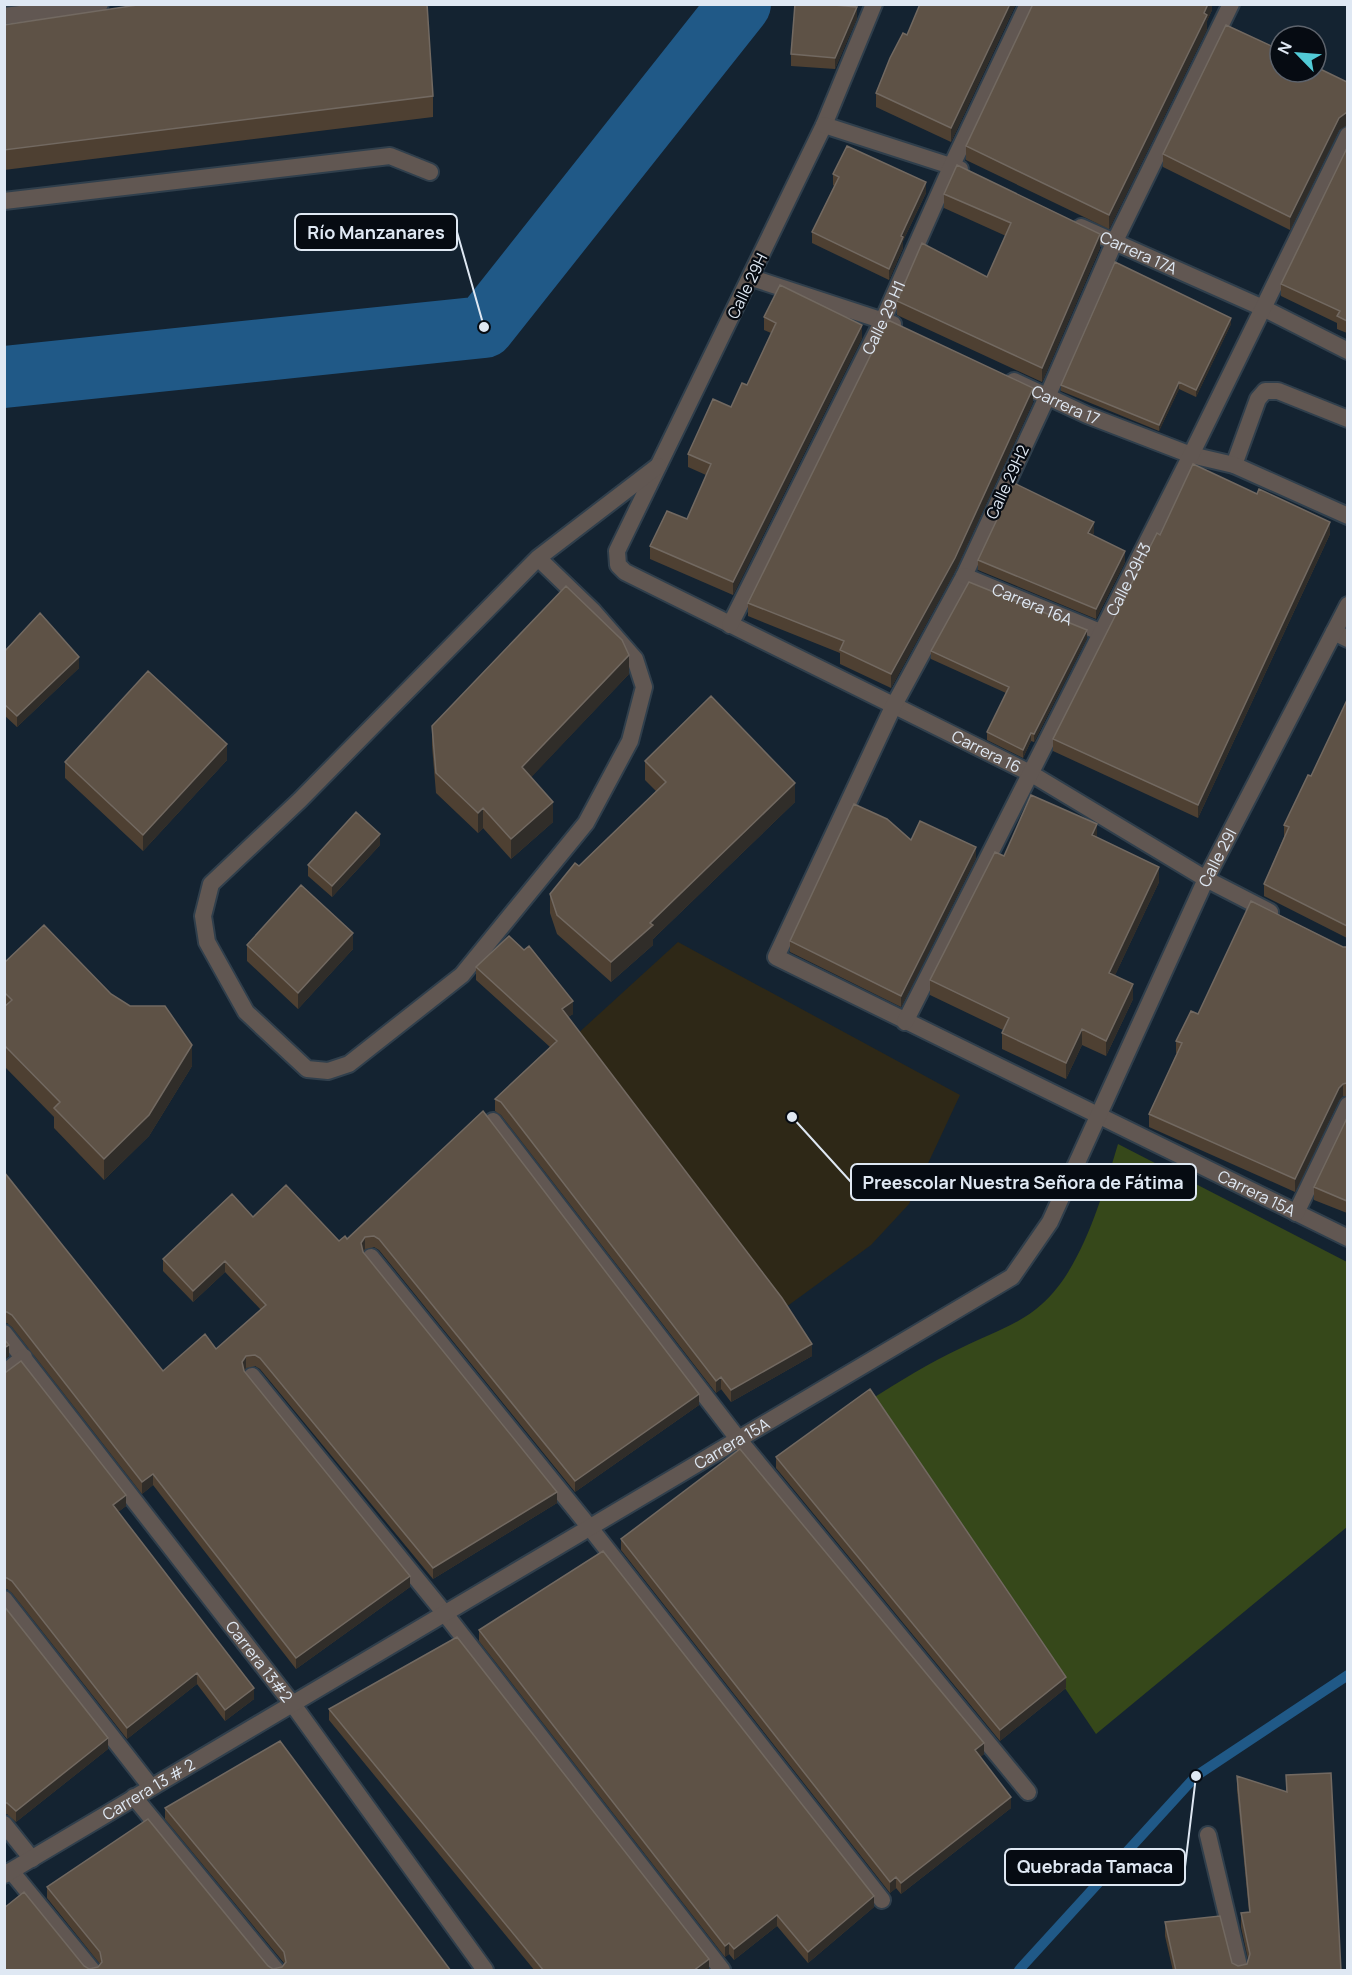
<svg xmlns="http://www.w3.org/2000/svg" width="1352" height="1975" viewBox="0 0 1352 1975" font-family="Manrope,sans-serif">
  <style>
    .education { fill: #2e2817 }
    .grass { fill: #36481a }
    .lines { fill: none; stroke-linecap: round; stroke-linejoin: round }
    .stream { stroke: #205987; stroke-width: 10 }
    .river { stroke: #205987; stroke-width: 62 }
    .service-casing { stroke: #303f4c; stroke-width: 20 }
    .pedestrian-casing { stroke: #303f4c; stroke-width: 20 }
    .minor-casing { stroke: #303f4c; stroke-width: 20 }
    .service { stroke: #615752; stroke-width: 16 }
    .pedestrian { stroke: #615752; stroke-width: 16 }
    .minor { stroke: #615752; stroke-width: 16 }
    .wall { fill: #4e4032 }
    .shaded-wall { fill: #302d29 }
    .building { fill: #5e5246; stroke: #726961; stroke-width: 1.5 }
    .labels { text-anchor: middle; stroke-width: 4.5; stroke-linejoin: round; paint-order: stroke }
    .street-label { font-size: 16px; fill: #dfe8f3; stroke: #060b12 }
    .leader { fill: none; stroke: #dfe8f3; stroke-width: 2 }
    .callout-dot { fill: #dfe8f3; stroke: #060b12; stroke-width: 2 }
    .callout { fill: #060b12; stroke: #dfe8f3; stroke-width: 2 }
    .callout-label { font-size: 18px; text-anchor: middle; font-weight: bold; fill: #dfe8f3 }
  </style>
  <rect width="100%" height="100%" fill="#142331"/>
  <path class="education" d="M 678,942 L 960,1095 L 909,1204 L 871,1245 L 782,1310 L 574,1037 Z"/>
  <path class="grass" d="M 1118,1144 L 1347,1262 L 1347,1527 L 1096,1734 L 870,1400 C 900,1381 929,1363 961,1348 C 987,1335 1021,1324 1042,1304 C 1082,1269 1103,1194 1118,1144 Z"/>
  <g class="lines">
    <path class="stream" d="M 1019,1970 L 1196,1776 L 1348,1675"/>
    <path class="river" d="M 4,377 L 484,327 L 740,4"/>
    <defs>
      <path id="service" d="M 1234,465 L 1258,399 L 1265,391 L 1278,391 L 1348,419
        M 1208,1835 L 1240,1970"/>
      <path id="pedestrian" d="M 4,1599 L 151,1787
        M 134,1797 L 276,1970
        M 4,1824 L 32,1859
        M 11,1871 L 92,1970"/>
      <g id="minor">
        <path id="s1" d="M 874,4 L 824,125 L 617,551 L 618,565 L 625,572 L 1030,773 L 1206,879 L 1270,912"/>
        <path id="s2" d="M 1231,4 L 1114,243 L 1047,397 L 964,576 L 893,707 L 776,957 L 1348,1238"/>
        <path d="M 4,16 L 100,4"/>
        <path d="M 824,125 L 960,169"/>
        <path d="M 4,201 L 390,156 L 430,172"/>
        <path id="s3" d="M 1081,227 L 1263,308 L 1348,351"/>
        <path d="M 752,278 L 893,324"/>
        <path id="s4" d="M 1014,381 L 1087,415 L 1191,455 L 1234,465 L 1348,516"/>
        <path d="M 538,558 L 593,611 L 635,659 L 644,687 L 630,741 L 586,823 L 462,975 L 349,1064 L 328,1071 L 307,1069 L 246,1012 L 207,942 L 203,916 L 211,884 L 300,800 L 538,558 L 658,466"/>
        <path id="s5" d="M 964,576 L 1100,632"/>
        <path id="s6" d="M 730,625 L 883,320 L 952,165 L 1028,4"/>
        <path d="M 1334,632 L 1348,639"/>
        <path id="s7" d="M 905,1022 L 1191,455 L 1348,135"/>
        <path d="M 493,1121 L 739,1440 L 1028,1792"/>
        <path d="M 1296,1213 L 1348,1105"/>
        <path d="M 371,1257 L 591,1529 L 882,1900"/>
        <path id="s8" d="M 4,1333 L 294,1706 L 485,1970"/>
        <path d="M 4,1373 L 24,1357"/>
        <path d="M 252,1376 L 446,1615 L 722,1970"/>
        <path id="s9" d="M 4,1875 L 1012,1277 L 1050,1222 L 1206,879 L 1348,605"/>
      </g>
    </defs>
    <use href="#service" class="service-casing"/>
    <use href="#pedestrian" class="pedestrian-casing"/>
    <use href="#minor" class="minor-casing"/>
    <use href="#service" class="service"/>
    <use href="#pedestrian" class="pedestrian"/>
    <use href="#minor" class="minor"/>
  </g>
  <path class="wall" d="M 1016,4 L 951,142 L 876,107 L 876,93 L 907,35 Z
    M 1212,4 L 1212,10 L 1207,21 L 1207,29 L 1109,229 L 966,160 L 966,146 Z
    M 857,18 L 835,69 L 791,66 L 791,54 Z
    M 4,25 L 433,96 L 433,117 L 4,170 Z
    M 1347,82 L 1347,125 L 1339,130 L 1290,230 L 1163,167 L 1163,154 Z
    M 1347,148 L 1347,333 L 1337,329 L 1337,323 L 1281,296 L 1281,284 Z
    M 833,174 L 926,193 L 903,241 L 903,248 L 889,280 L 812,243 L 812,232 L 834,186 L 833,185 Z
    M 944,194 L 1100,248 L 1042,382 L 897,315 L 897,301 L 987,277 L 1006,236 L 944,208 Z
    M 764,317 L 862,338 L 733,595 L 650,559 L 650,546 L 687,519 L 706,475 L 688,467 L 688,454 L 731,407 L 747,385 L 771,333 L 764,330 Z
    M 1231,324 L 1196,397 L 1179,389 L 1159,431 L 1061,391 L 1061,385 Z
    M 1033,402 L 955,571 L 891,688 L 840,664 L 840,653 L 748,616 L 748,603 Z
    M 1094,532 L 1093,535 L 1125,562 L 1096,619 L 978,570 L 978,560 Z
    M 1330,534 L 1198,818 L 1053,751 L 1053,739 L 1160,535 Z
    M 1087,638 L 1034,742 L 1031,741 L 1023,758 L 987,740 L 987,732 L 1006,693 L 931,659 L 931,651 Z
    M 4,652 L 79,668 L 17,727 L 4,715 Z
    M 629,674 L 531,777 L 553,822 L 511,859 L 483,828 L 478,833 L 436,793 L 432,746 L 432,726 Z
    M 1347,700 L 1347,938 L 1264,896 L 1264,884 L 1284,837 L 1284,825 L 1311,776 Z
    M 227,760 L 143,851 L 65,778 L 65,762 Z
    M 645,761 L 795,802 L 653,939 L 653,945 L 611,982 L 557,934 L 550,913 L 550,894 L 656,791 L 645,780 Z
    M 1097,837 L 1159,882 L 1115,975 L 1133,999 L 1106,1056 L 1082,1045 L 1066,1079 L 1002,1049 L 1002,1033 L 1003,1030 L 930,995 L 930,980 L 1004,856 Z
    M 911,840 L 976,858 L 901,1007 L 790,952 L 790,941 Z
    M 380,845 L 332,897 L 308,876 L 308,865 Z
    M 247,945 L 353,949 L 298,1009 L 247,961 Z
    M 1343,947 L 1347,947 L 1347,1096 L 1343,1096 L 1339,1100 L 1295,1192 L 1149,1127 L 1149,1114 L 1177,1053 L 1176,1053 L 1176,1041 L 1198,1014 Z
    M 4,963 L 192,1066 L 149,1136 L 104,1180 L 54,1128 L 54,1117 L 4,1066 Z
    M 476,967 L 573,1014 L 568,1017 L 812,1356 L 731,1402 L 721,1389 L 716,1393 L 501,1115 L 495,1111 L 495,1099 L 550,1047 L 476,980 Z
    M 483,1111 L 699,1405 L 575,1492 L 379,1250 L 374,1247 L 365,1249 L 363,1252 L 557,1503 L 433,1579 L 260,1369 L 255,1366 L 246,1368 L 244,1371 L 410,1587 L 296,1669 L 153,1485 L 142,1494 L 12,1327 L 7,1323 L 4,1324 L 4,1172 L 163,1371 L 216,1349 L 261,1310 L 225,1272 L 193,1302 L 163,1271 L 163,1259 L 253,1217 L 339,1241 L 347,1239 Z
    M 1347,1118 L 1347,1213 L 1314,1200 L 1314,1187 Z
    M 4,1371 L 126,1506 L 118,1512 L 254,1699 L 225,1721 L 197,1684 L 127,1739 L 12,1593 L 7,1589 L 4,1590 Z
    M 776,1457 L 1066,1688 L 1000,1741 L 776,1468 Z
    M 621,1539 L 984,1754 L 980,1757 L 1011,1808 L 901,1894 L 896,1888 L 890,1893 L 621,1550 Z
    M 4,1606 L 108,1749 L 16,1822 L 7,1814 L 4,1815 Z
    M 479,1630 L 874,1907 L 808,1963 L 777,1926 L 734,1960 L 729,1954 L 725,1957 L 479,1641 Z
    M 329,1709 L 709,1970 L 535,1971 L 329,1720 Z
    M 1286,1775 L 1341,1971 L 1173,1971 L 1165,1936 L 1165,1922 L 1238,1966 L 1247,1964 L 1248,1959 L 1241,1927 L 1241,1913 L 1249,1912 L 1237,1790 L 1237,1776 L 1286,1792 Z
    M 165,1808 L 451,1971 L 4,1971 L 84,1966 L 89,1969 L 98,1967 L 100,1964 L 47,1898 L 47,1887 L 268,1966 L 273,1969 L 282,1967 L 284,1963 L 165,1819 Z"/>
  <path class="shaded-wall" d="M 1010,4 L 1016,4 L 951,142 L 951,128 Z
    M 1208,4 L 1212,4 L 1212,10 L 1207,21 L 1207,29 L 1109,229 L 1109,215 Z
    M 857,7 L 857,18 L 835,69 L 835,58 Z
    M 1347,112 L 1347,125 L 1339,130 L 1290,230 L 1290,217 L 1339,118 Z
    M 926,182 L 926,193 L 903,241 L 903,248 L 889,280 L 889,269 L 901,236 Z
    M 1100,234 L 1100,248 L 1042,382 L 1042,368 Z
    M 1231,318 L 1231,324 L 1196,397 L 1196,390 Z
    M 862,325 L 862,338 L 733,595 L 733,582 Z
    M 1179,382 L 1179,389 L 1159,431 L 1159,425 Z
    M 1033,388 L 1033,402 L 955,571 L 891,688 L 891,674 Z
    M 1094,522 L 1094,532 L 1088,544 L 1088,533 Z
    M 1330,522 L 1330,534 L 1198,818 L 1198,805 Z
    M 1125,551 L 1125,562 L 1096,619 L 1096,609 Z
    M 1087,630 L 1087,638 L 1034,742 L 1034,734 Z
    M 629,655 L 629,674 L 522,787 L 522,767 Z
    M 79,657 L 79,668 L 17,727 L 17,716 Z
    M 1031,733 L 1031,741 L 1023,758 L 1023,750 Z
    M 227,744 L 227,760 L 143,851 L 143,835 Z
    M 795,783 L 795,802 L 653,939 L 653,945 L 611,982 L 611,962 L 650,923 Z
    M 553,802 L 553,822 L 511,859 L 511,839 Z
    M 483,808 L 483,828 L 478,833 L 478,813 Z
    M 1097,824 L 1097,839 L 1092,835 Z
    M 380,834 L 380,845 L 332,897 L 332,886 Z
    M 976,847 L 976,858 L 901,1007 L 901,996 Z
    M 1159,867 L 1159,882 L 1109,988 L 1109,973 Z
    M 353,933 L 353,949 L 298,1009 L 298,993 Z
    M 1133,984 L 1133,999 L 1106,1056 L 1106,1041 Z
    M 573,1001 L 573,1014 L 562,1021 L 562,1009 Z
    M 1082,1029 L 1082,1045 L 1066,1079 L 1066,1063 Z
    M 192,1045 L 192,1066 L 149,1136 L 104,1180 L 104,1159 Z
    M 1343,1084 L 1343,1096 L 1339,1100 L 1295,1192 L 1295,1179 L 1339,1088 Z
    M 365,1237 L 365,1249 L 361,1254 L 361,1243 Z
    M 225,1261 L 225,1272 L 193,1302 L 193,1291 Z
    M 812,1344 L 812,1356 L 731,1402 L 731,1390 Z
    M 9,1345 L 9,1356 L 4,1360 L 4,1348 Z
    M 246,1356 L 246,1368 L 242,1373 L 242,1362 Z
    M 721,1377 L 721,1389 L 716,1393 L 716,1381 Z
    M 699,1394 L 699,1405 L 575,1492 L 575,1481 Z
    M 153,1474 L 153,1485 L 142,1494 L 142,1482 Z
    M 557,1492 L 557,1503 L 433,1579 L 433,1568 Z
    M 126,1495 L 126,1506 L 113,1516 L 113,1505 Z
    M 410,1576 L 410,1587 L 296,1669 L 296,1658 Z
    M 197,1673 L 197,1684 L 127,1739 L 127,1728 Z
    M 1066,1677 L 1066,1688 L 1000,1741 L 1000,1730 Z
    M 254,1688 L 254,1699 L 225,1721 L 225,1710 Z
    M 108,1738 L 108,1749 L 16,1822 L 16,1811 Z
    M 984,1743 L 984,1754 L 975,1762 L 975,1750 Z
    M 1011,1797 L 1011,1808 L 901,1894 L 901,1883 Z
    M 896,1877 L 896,1888 L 890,1893 L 890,1882 Z
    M 874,1896 L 874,1907 L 808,1963 L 808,1952 Z
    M 777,1915 L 777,1926 L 734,1960 L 734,1949 Z
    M 729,1943 L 729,1954 L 725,1957 L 725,1946 Z
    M 709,1959 L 709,1970 L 708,1971 L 693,1971 Z"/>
  <path class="building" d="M 144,4 L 427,4 L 433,96 L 4,150 L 4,25 Z
    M 795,4 L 822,4 L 857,7 L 835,58 L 791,54 Z
    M 920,4 L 1010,4 L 951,128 L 876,93 L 890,58 L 903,33 L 907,35 Z
    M 1033,4 L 1208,4 L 1204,13 L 1207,15 L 1109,215 L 966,146 Z
    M 1226,25 L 1280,50 L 1280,72 L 1316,72 L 1316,67 L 1347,82 L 1347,112 L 1339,118 L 1290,217 L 1163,154 Z
    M 847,146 L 926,182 L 901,236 L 903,237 L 889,269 L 812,232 L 839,177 L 833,174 Z
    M 1347,148 L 1347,321 L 1337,316 L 1340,311 L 1281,284 Z
    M 957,165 L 1100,234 L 1042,368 L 897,301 L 922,243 L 987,277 L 1011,223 L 944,194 Z
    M 1115,262 L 1231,318 L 1196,390 L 1179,382 L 1159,425 L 1061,385 Z
    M 780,285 L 862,325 L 733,582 L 650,546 L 667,511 L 687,519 L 711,464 L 688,454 L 713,399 L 731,407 L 742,383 L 747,385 L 776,323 L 764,317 Z
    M 888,320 L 1033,388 L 955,558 L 891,674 L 840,650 L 844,641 L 748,603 Z
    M 1193,464 L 1257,494 L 1259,489 L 1330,522 L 1198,805 L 1053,739 L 1157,533 L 1160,535 Z
    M 1014,483 L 1094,522 L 1088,533 L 1125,551 L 1096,609 L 978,560 Z
    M 969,582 L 1087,630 L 1034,734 L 1031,733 L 1023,750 L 987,732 L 1009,687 L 931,651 Z
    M 566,586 L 622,640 L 629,655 L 522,767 L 553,802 L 511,839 L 483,808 L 478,813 L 436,773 L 432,726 Z
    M 40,613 L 79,657 L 17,716 L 4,704 L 4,652 Z
    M 148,671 L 227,744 L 143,835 L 65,762 Z
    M 711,696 L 795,783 L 650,923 L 653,925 L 611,962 L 557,915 L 550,894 L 575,863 L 579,866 L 666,782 L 645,761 Z
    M 1347,700 L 1347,926 L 1264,884 L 1289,827 L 1284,825 L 1308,775 L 1311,776 Z
    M 1031,795 L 1097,824 L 1092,835 L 1159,867 L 1109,973 L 1133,984 L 1106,1041 L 1082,1029 L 1066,1063 L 1002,1033 L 1009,1018 L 930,980 L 995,852 L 1004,856 Z
    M 854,804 L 887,819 L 911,840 L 920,821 L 976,847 L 901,996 L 790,941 Z
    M 356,812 L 380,834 L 332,886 L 308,865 Z
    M 301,885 L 353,933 L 298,993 L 247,945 Z
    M 1251,901 L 1343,947 L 1347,947 L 1347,1083 L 1343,1084 L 1339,1088 L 1295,1179 L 1149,1114 L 1182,1043 L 1176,1041 L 1191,1011 L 1198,1014 Z
    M 44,925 L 111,994 L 130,1006 L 165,1006 L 192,1045 L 149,1115 L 104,1159 L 54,1108 L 60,1102 L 4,1045 L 4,1007 L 12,1000 L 4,992 L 4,963 Z
    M 509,936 L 524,950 L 529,946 L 573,1001 L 562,1009 L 782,1298 L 812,1344 L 731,1390 L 721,1377 L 716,1381 L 501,1102 L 495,1099 L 557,1041 L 476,967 Z
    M 483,1111 L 699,1394 L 575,1481 L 379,1239 L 374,1236 L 365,1237 L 361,1243 L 363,1252 L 557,1492 L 433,1568 L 260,1358 L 255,1355 L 246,1356 L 242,1362 L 244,1371 L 410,1576 L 296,1658 L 153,1474 L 142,1482 L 12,1315 L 7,1312 L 4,1312 L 4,1172 L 163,1371 L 205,1334 L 216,1349 L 266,1305 L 225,1261 L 193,1291 L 163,1259 L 232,1194 L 253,1217 L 286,1185 L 339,1241 L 345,1236 L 347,1239 Z
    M 1347,1118 L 1347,1201 L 1314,1187 Z
    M 4,1339 L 9,1345 L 4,1348 Z
    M 21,1361 L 126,1495 L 113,1505 L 254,1688 L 225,1710 L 197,1673 L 127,1728 L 12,1581 L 7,1578 L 4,1578 L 4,1371 L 6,1372 Z
    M 870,1389 L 1066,1677 L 1000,1730 L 776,1457 Z
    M 740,1449 L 984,1743 L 975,1750 L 1011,1797 L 901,1883 L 896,1877 L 890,1882 L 621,1539 Z
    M 603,1551 L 874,1896 L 808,1952 L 777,1915 L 734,1949 L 729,1943 L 725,1946 L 479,1630 Z
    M 4,1606 L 108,1738 L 16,1811 L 7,1803 L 4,1803 Z
    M 457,1637 L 709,1959 L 693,1971 L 544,1971 L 329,1709 Z
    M 280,1741 L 451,1971 L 4,1971 L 4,1908 L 24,1892 L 84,1966 L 89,1969 L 98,1967 L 102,1962 L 100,1952 L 47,1887 L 148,1819 L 268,1966 L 273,1969 L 282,1967 L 286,1962 L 284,1952 L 165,1808 Z
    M 1331,1773 L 1341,1971 L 1176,1971 L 1165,1922 L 1220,1916 L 1232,1963 L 1238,1966 L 1247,1964 L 1250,1954 L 1241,1913 L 1250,1912 L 1237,1776 L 1287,1792 L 1286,1775 Z"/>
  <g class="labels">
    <g class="street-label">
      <text dy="6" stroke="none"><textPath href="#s3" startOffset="63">Carrera 17A</textPath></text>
      <text transform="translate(747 286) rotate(-64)" y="6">Calle 29H</text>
      <text dy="6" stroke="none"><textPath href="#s6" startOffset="344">Calle 29 H1</textPath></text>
      <text dy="6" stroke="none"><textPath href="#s4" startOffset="57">Carrera 17</textPath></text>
      <text transform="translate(1007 482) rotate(-65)" y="6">Calle 29H2</text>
      <text dy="6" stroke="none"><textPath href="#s7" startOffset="496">Calle 29H3</textPath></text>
      <text dy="6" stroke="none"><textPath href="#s5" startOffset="74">Carrera 16A</textPath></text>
      <text dy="6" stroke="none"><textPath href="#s1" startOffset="1032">Carrera 16</textPath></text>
      <text dy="6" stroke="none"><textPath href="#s9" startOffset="1640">Calle 29I</textPath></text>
      <text dy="6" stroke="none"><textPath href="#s2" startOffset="1592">Carrera 15A</textPath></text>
      <text dy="6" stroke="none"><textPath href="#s9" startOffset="846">Carrera 15A</textPath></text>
      <text dy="6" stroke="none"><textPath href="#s8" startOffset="416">Carrera 13#2</textPath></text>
      <text dy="6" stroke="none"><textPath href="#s9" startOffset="168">Carrera 13 # 2</textPath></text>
    </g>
  </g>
  <path class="leader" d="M484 327L457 232M792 1117L851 1182M1196 1776L1185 1867"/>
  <g class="callout-dot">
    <circle cx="484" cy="327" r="6"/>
    <circle cx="792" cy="1117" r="6"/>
    <circle cx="1196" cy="1776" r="6"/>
  </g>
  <g class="callout">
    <rect x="295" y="214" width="162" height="36" rx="6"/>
    <rect x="851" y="1164" width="345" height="36" rx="6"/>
    <rect x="1005" y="1849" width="180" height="36" rx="6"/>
  </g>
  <g class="callout-label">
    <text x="376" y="239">Río Manzanares</text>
    <text x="1023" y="1189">Preescolar Nuestra Señora de Fátima</text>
    <text x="1095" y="1873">Quebrada Tamaca</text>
  </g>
  <rect width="1352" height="1975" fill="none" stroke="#dfe8f3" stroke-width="12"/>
  <g transform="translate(1298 54) rotate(295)"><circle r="28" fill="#060b12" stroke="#5d636c" stroke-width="1.5"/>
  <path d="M0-4.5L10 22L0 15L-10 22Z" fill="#52cbd7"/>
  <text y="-9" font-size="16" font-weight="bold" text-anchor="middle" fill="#dfe8f3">N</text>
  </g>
</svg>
